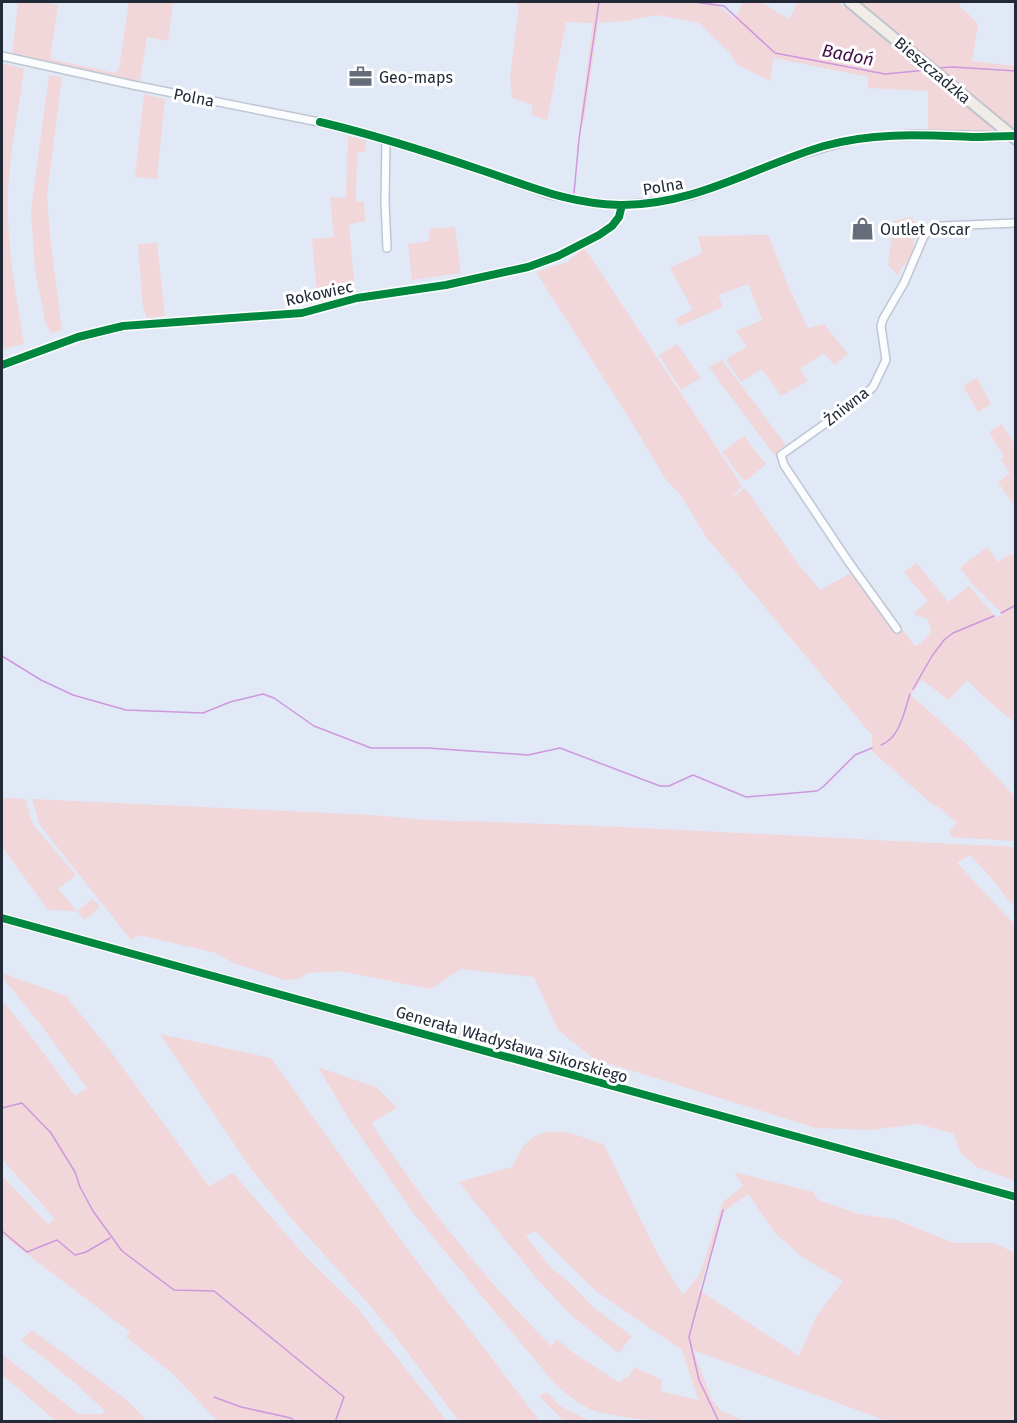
<svg xmlns="http://www.w3.org/2000/svg" width="1017" height="1423" viewBox="0 0 1017 1423" font-family="'Fira Sans',sans-serif">
  <style>
    .green { fill: #f1d6da; fill-rule: evenodd }
    .lines { fill: none; stroke-linecap: round; stroke-linejoin: round }
    .stream { stroke: #ce97de; stroke-width: 1.5 }
    .minor-casing { stroke: #bfc6d3; stroke-width: 10 }
    .tertiary-casing { stroke: #bfc6d3; stroke-width: 11 }
    .primary-casing { stroke: #c0c4cc; stroke-width: 14 }
    .minor { stroke: #fbfcfe; stroke-width: 7 }
    .tertiary { stroke: #fbfcfe; stroke-width: 8 }
    .primary { stroke: #f0ede9; stroke-width: 10 }
    .cycleway-casing { stroke: #fff; stroke-width: 11 }
    .cycleway { stroke: #00873e; stroke-width: 8 }
    .labels { text-anchor: middle; stroke-width: 6; stroke-linejoin: round; paint-order: stroke }
    .street-label { font-size: 16px; fill: #222a38; stroke: #fff }
    .poi-label { font-size: 16px; fill: #222a38; stroke: #fff; text-anchor: start }
    .water-label { font-size: 18px; font-style: italic; fill: #420e4a; stroke: #fff }
  </style>
  <rect width="100%" height="100%" fill="#e2e9f6"/>
  <path class="green" d="M 18,2 L 44,2 L 58,5 L 50,59 L 115,73 L 119,69 L 129,2 L 173,2 L 168,41 L 147,37 L 140,80 L 138,83 L 12,56 Z
    M 515,2 L 714,2 L 735,19 L 743,2 L 761,2 L 789,19 L 798,2 L 838,2 L 944,85 L 992,128 L 992,131 L 990,132 L 930,132 L 928,129 L 928,91 L 868,88 L 868,77 L 774,58 L 770,81 L 740,66 L 732,58 L 732,55 L 699,23 L 657,15 L 626,21 L 598,23 L 584,121 L 580,121 L 593,23 L 566,22 L 547,120 L 531,115 L 533,105 L 512,98 L 510,78 L 519,7 Z
    M 860,2 L 958,2 C 962,12 973,15 978,25 L 972,61 L 1015,66 L 1015,127 L 1013,128 L 967,92 Z
    M 2,63 L 24,69 C 18,117 6,167 8,216 C 9,259 17,301 24,344 L 2,349 Z
    M 49,75 L 62,77 L 47,195 L 50,237 L 62,330 L 51,333 L 46,324 L 35,270 L 31,211 Z
    M 144,94 L 165,99 L 157,179 L 135,177 Z
    M 348,136 L 363,140 L 366,139 L 365,152 L 357,152 L 356,201 L 364,202 L 365,221 L 349,225 L 355,290 L 354,293 L 318,304 L 312,239 L 334,237 L 330,197 L 346,198 Z
    M 910,217 L 921,227 L 914,237 L 912,259 L 902,267 L 898,276 L 888,265 L 894,221 Z
    M 455,227 L 461,273 L 412,280 L 408,244 L 429,241 L 429,229 Z
    M 768,235 L 788,286 L 808,328 L 824,324 L 848,354 L 834,365 L 824,353 L 800,369 L 808,381 L 781,396 L 762,369 L 741,382 L 727,361 L 727,358 L 747,347 L 736,331 L 762,320 L 748,284 L 718,295 L 723,307 L 680,326 L 675,319 L 693,310 L 670,268 L 702,253 L 698,236 Z
    M 157,243 L 165,316 L 147,318 L 143,308 L 138,244 Z
    M 584,247 L 742,486 L 733,496 L 734,497 L 745,488 L 799,565 L 820,590 L 851,573 L 896,631 L 901,628 L 915,646 L 920,644 L 931,632 L 928,619 L 913,614 L 928,601 L 904,572 L 917,563 L 948,602 L 969,586 L 996,617 L 1003,614 L 972,584 L 960,568 L 987,547 L 998,562 L 1010,554 L 1012,556 L 1015,554 L 1015,723 L 984,697 L 967,680 L 949,700 L 922,680 L 911,695 L 967,745 L 1015,797 L 1015,841 L 951,837 L 950,831 L 957,823 L 936,805 L 934,806 L 872,751 L 872,735 L 866,728 L 707,538 L 679,493 L 666,480 L 634,426 L 536,272 L 568,262 Z
    M 677,344 L 701,378 L 681,390 L 659,355 Z
    M 722,360 L 786,445 L 779,450 L 775,456 L 709,367 Z
    M 977,378 L 991,404 L 978,412 L 963,386 Z
    M 1002,424 L 1014,443 L 1015,442 L 1015,507 L 998,482 L 1010,473 L 1001,460 L 1004,456 L 989,432 Z
    M 744,436 L 766,464 L 747,480 L 743,480 L 722,452 Z
    M 2,798 L 26,799 L 29,814 L 34,826 L 76,875 L 58,889 L 77,911 L 93,899 L 100,907 L 84,920 L 77,911 L 48,910 L 2,847 Z
    M 32,799 L 373,815 L 426,820 C 623,825 819,838 1015,847 L 1015,908 L 986,872 L 970,855 L 957,863 L 1015,925 L 1015,1181 L 977,1167 L 960,1152 L 954,1134 L 919,1124 L 870,1130 L 816,1128 L 594,1059 L 558,1030 L 534,977 L 460,969 L 431,989 L 340,971 L 308,973 L 298,979 L 285,980 L 233,963 L 216,953 L 139,935 L 131,940 L 39,824 Z
    M 2,973 L 66,996 L 109,1049 L 209,1186 L 233,1173 L 306,1257 L 356,1306 L 447,1421 L 217,1421 L 173,1374 L 126,1337 L 130,1332 L 2,1235 L 2,1176 L 48,1224 L 55,1219 L 2,1159 L 2,1000 L 28,1032 L 75,1096 L 87,1088 L 38,1021 L 2,977 Z
    M 160,1034 L 271,1058 L 405,1246 L 540,1421 L 459,1421 L 398,1340 L 365,1300 L 298,1226 L 251,1169 Z
    M 318,1067 L 376,1087 L 397,1108 L 371,1123 C 424,1203 483,1277 551,1346 L 557,1339 L 572,1352 L 620,1383 L 625,1377 L 628,1378 L 634,1367 L 662,1380 L 660,1391 L 698,1400 L 682,1350 L 597,1292 L 535,1231 L 526,1236 L 551,1268 L 572,1285 L 592,1306 L 632,1336 L 619,1353 L 573,1317 L 536,1278 L 459,1182 L 512,1167 C 516,1160 519,1152 524,1146 C 544,1120 579,1135 604,1145 L 659,1257 L 683,1295 L 700,1274 L 723,1202 L 743,1186 L 734,1172 L 813,1192 L 818,1200 L 859,1214 L 897,1220 L 954,1243 L 994,1243 L 1015,1253 L 1015,1421 L 887,1421 L 693,1350 L 712,1400 L 721,1411 L 745,1421 C 700,1422 633,1423 592,1410 C 577,1403 565,1393 554,1383 L 414,1214 L 352,1124 ZM 748,1194 L 775,1233 L 802,1257 L 843,1281 L 816,1317 L 799,1356 L 699,1290 L 724,1211 Z
    M 32,1330 L 128,1401 L 147,1421 L 56,1421 L 2,1375 L 2,1354 L 78,1414 L 102,1414 L 105,1411 L 74,1382 L 21,1340 Z
    M 547,1392 L 560,1406 L 590,1421 L 564,1421 L 539,1396 Z"/>
  <g class="lines">
    <path class="stream" d="M 694,2 L 724,6 L 775,53 L 885,74 L 927,70
      M 937,68 L 953,67 L 1016,71
      M 574,193 L 579,139 L 599,2
      M 1001,613 L 1016,605
      M 2,656 L 41,680 L 73,695 L 126,710 L 203,713 L 230,702 L 263,694 L 274,698 L 314,726 L 371,748 L 428,748 L 528,755 L 560,748 L 660,786 L 669,786 L 693,775 L 746,797 L 817,791 L 823,787 L 855,755 L 872,748
      M 913,689 L 932,656 L 944,640 L 953,633 L 994,616
      M 881,745 C 900,738 904,712 910,694
      M 2,1108 L 22,1103 L 51,1133 L 75,1172 L 80,1187 L 93,1211 L 122,1251 L 174,1290 L 214,1291 L 344,1397 L 335,1422
      M 2,1231 L 27,1252 L 57,1240 L 75,1255 L 86,1252 L 110,1238
      M 214,1397 L 241,1407 L 291,1418 L 295,1422
      M 719,1422 L 699,1380 L 689,1337 L 723,1210"/>
    <defs>
      <path id="minor" d="M 2,56 L 133,85 L 334,125 L 435,154 L 550,195 L 598,204 L 622,205 L 655,202 L 691,196 L 793,157 L 855,139 L 912,134 L 1013,136
        M 386,139 L 385,202 L 387,248
        M 2,365 L 78,337 L 123,326 L 302,313 L 357,298 L 446,285 L 528,267 L 558,256 L 599,235 L 612,226 L 619,217 L 622,205
        M 897,629 L 848,561 L 784,465 L 781,455 L 860,399 L 873,387 L 886,360 L 881,326 L 883,319 L 904,283 L 924,236 L 930,230 L 941,226 L 1016,223"/>
      <path id="tertiary" d="M 2,918 C 340,1009 677,1105 1016,1197"/>
      <path id="primary" d="M 850,2 L 1016,139"/>
    </defs>
    <use href="#minor" class="minor-casing"/>
    <use href="#tertiary" class="tertiary-casing"/>
    <use href="#primary" class="primary-casing"/>
    <use href="#minor" class="minor"/>
    <use href="#tertiary" class="tertiary"/>
    <use href="#primary" class="primary"/>
    <defs>
      <path id="cycleway" d="M 320,122 C 375,135 428,152 481,170 C 529,186 568,204 620,205 C 694,206 756,166 824,146 C 874,132 921,135 972,137 C 986,137 999,136 1013,136
        M 2,365 L 78,337 L 123,326 L 302,313 L 357,298 L 446,285 L 528,267 L 558,256 L 599,235 L 612,226 L 619,217 L 622,205
        M 2,918 C 340,1009 677,1105 1016,1197"/>
    </defs>
    <use href="#cycleway" class="cycleway-casing"/>
    <use href="#cycleway" class="cycleway"/>
  </g>
  <defs>
    <symbol id="office-bare" viewBox="-9 -9 18 18"><path d="M-6-3h4V-5.5h4V-3h4V5H-6ZM-1-4.5V-3h2v-1.5ZM-6 0V1H6V0Z" fill="#656d7a" stroke="#fff" stroke-width="2.5" paint-order="stroke"/></symbol>
    <symbol id="shop-bare" viewBox="-9 -9 18 18"><path d="M-5-2.5h2.3a2.7 3.5 0 0 1 5.4 0H5L5.5 6h-11ZM-1.5-2.5h3a1.5 2.3 0 0 0-3 0Z" fill="#656d7a" stroke="#fff" stroke-width="2.5" paint-order="stroke"/></symbol>
  </defs>
  <g fill-rule="evenodd">
    <use href="#office-bare" x="344" y="60" width="33" height="33"/>
    <use href="#shop-bare" x="846" y="212" width="33" height="33"/>
  </g>
  <g class="labels">
    <g class="street-label">
      <text transform="translate(933 70) rotate(40)" y="6">Bieszczadzka</text>
      <text transform="translate(194 97) rotate(11)" y="6">Polna</text>
      <text transform="translate(663 186) rotate(-9)" y="6">Polna</text>
      <text transform="translate(319 293) rotate(-12)" y="6">Rokowiec</text>
      <text transform="translate(846 406) rotate(-38)" y="6">Żniwna</text>
      <text transform="translate(512 1044) rotate(16)" y="6">Generała Władysława Sikorskiego</text>
    </g>
    <g class="poi-label">
      <text x="379" y="83">Geo-maps</text>
      <text x="880" y="235">Outlet Oscar</text>
    </g>
    <g class="water-label">
      <text transform="translate(848 55) rotate(11)" y="6">Badoń</text>
    </g>
  </g>
  <rect width="1017" height="1423" fill="none" stroke="#222a38" stroke-width="6"/>
</svg>
